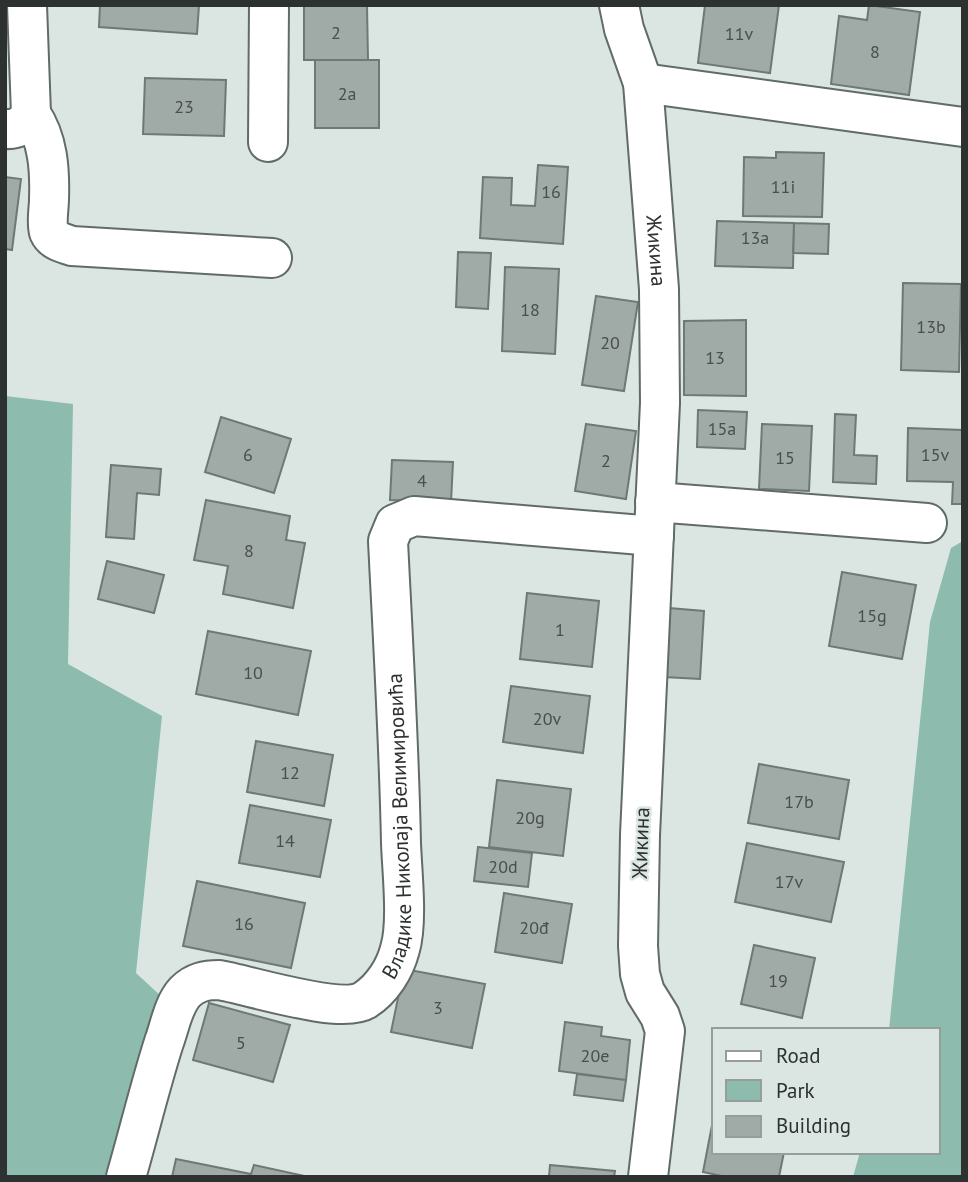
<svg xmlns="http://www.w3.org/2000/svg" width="968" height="1182" viewBox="0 0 968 1182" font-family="'PT Sans',sans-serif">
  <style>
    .green { fill: #8dbcae }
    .building { fill: #a0aaa7; stroke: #6e7875; stroke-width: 2 }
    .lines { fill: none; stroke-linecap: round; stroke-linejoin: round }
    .minor-casing { stroke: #616b68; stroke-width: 42 }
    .minor { stroke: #fff; stroke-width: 38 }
    .labels { text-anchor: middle; stroke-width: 5; stroke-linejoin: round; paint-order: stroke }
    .number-label { font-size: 18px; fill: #4a4f4e }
    .street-label { font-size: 21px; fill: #2d3130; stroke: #dbe6e2 }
  </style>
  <rect width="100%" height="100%" fill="#dbe6e2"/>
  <path class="green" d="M 5,396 L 73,404 L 68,664 L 162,716 L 136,973 L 175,1009 L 127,1177 L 5,1177 Z
    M 963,541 L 963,1177 L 853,1177 L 860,1152 L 938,1152 L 938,1030 L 889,1030 L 930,622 L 951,548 Z"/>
  <path class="building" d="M 100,5 L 199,5 L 197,34 L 99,27 Z
    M 304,5 L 367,5 L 368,60 L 304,60 Z
    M 705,5 L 779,5 L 770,73 L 698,63 Z
    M 869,5 L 920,12 L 909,95 L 831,84 L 839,16 L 867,20 Z
    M 315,60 L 379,60 L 379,128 L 315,128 Z
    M 145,78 L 226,80 L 224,136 L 143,134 Z
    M 776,152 L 824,153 L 822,217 L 743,216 L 744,157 L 776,158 Z
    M 538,165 L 568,167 L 563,244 L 480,238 L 483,177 L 512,178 L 511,205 L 535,206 Z
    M 5,177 L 21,179 L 12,250 L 5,249 Z
    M 717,221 L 794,223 L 793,268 L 715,266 Z
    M 794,223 L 829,224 L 828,254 L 793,253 Z
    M 458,252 L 491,253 L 488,309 L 456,307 Z
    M 505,267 L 559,269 L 555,354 L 502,351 Z
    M 903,283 L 961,284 L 959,372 L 901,370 Z
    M 596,296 L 638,302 L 624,391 L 582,385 Z
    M 746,320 L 746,396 L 684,395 L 684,321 Z
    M 698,410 L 747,412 L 745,449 L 697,447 Z
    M 835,414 L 856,415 L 854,455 L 877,456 L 876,484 L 833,482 Z
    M 221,417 L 291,439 L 274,493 L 205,472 Z
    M 586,424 L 636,431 L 626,499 L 575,491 Z
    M 762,424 L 812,426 L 809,491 L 759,489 Z
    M 908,428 L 963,430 L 963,504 L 952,504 L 953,482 L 907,481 Z
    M 392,460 L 453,462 L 451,502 L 390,500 Z
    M 111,465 L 161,469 L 159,495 L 137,493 L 134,539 L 106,537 Z
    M 206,500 L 290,516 L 286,540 L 305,543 L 293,608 L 223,594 L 228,566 L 194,560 Z
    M 107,561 L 164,575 L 154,613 L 98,599 Z
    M 842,572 L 916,585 L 902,659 L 829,646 Z
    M 527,593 L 599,601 L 592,667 L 520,659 Z
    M 669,608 L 704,611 L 700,679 L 664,677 Z
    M 208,631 L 311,651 L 298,715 L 196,694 Z
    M 511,686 L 590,696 L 583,753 L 503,742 Z
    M 256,741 L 333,755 L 324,806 L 247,792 Z
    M 759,764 L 849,780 L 839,839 L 748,823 Z
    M 497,780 L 571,789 L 563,856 L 489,847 Z
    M 250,805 L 331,820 L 320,877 L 239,863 Z
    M 747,843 L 844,862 L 831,922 L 735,902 Z
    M 478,847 L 532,853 L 528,887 L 474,881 Z
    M 197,881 L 305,903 L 291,968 L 183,946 Z
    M 504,893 L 572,904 L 562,963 L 495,952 Z
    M 754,945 L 815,958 L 802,1018 L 741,1004 Z
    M 404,969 L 485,984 L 472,1048 L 391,1032 Z
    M 209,1003 L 290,1025 L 273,1082 L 193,1060 Z
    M 565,1022 L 602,1027 L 601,1036 L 630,1040 L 626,1080 L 559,1071 Z
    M 577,1074 L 626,1080 L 623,1101 L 574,1095 Z
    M 713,1120 L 714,1152 L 784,1152 L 779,1177 L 726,1177 L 703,1172 Z
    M 176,1159 L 251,1174 L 254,1165 L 309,1177 L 172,1177 Z
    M 550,1165 L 615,1171 L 614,1177 L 549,1177 Z"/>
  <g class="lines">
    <defs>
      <g id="minor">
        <path id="s1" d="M 619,5 L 624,29 L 643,83 L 659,289 L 660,403 L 640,835 L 638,946 L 640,974 L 645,992 L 660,1016 L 665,1031 L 648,1177"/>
        <path d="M 643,83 L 963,127"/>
        <path d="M 31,114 C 48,139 50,169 49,199 C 49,209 46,222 49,232 C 53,241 63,243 72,246 L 272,258"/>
        <path d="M 5,129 C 17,130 25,124 31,114 L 27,5"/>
        <path d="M 268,142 L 269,5"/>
        <path d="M 655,502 L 927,523"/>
        <path id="s2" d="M 126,1177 C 139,1132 150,1086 164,1042 C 170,1026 173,1005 185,992 C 195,982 206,980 219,980 C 249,985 341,1015 365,1000 C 382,989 395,969 400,949 C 408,922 402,872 401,843 C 399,742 393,642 388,541 L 395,524 L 414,516 L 654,536"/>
      </g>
    </defs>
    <use href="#minor" class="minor-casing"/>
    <use href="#minor" class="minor"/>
  </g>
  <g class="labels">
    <g class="number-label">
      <text x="336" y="39">2</text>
      <text x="739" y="40">11v</text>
      <text x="875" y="58">8</text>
      <text x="347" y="100">2a</text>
      <text x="184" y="113">23</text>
      <text x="783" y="193">11i</text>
      <text x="551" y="198">16</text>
      <text x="755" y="244">13a</text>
      <text x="530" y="316">18</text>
      <text x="931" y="333">13b</text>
      <text x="610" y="349">20</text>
      <text x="715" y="364">13</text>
      <text x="722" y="435">15a</text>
      <text x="248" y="461">6</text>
      <text x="935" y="461">15v</text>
      <text x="785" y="464">15</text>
      <text x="606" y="467">2</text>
      <text x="422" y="487">4</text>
      <text x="249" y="557">8</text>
      <text x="872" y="622">15g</text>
      <text x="560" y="636">1</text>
      <text x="253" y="679">10</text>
      <text x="547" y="725">20v</text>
      <text x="290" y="779">12</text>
      <text x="799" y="808">17b</text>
      <text x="530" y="824">20g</text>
      <text x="285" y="847">14</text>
      <text x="503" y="873">20d</text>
      <text x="789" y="888">17v</text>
      <text x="244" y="930">16</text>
      <text x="534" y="934">20đ</text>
      <text x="778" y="987">19</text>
      <text x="438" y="1014">3</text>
      <text x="241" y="1049">5</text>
      <text x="595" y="1062">20e</text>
    </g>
    <g class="street-label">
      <text dy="7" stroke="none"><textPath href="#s1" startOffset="250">Жикина</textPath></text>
      <text dy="7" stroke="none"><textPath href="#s2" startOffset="567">Владике Николаја Велимировића</textPath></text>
      <text transform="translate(641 843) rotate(-88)" y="7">Жикина</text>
    </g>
  </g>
  <rect width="968" height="1182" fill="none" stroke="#2d3130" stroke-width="14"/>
  <rect x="712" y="1028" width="228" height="126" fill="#dbe6e2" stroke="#959e9b" stroke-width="2"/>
  <rect x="726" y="1051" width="35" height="10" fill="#ffffff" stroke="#959e9b" stroke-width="2"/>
  <text x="776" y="1063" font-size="21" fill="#2d3130">Road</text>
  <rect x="726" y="1080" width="35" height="21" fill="#8dbcae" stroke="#959e9b" stroke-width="2"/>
  <text x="776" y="1098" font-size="21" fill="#2d3130">Park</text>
  <rect x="726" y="1116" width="35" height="21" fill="#a0aaa7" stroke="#959e9b" stroke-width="2"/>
  <text x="776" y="1133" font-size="21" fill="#2d3130">Building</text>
</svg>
